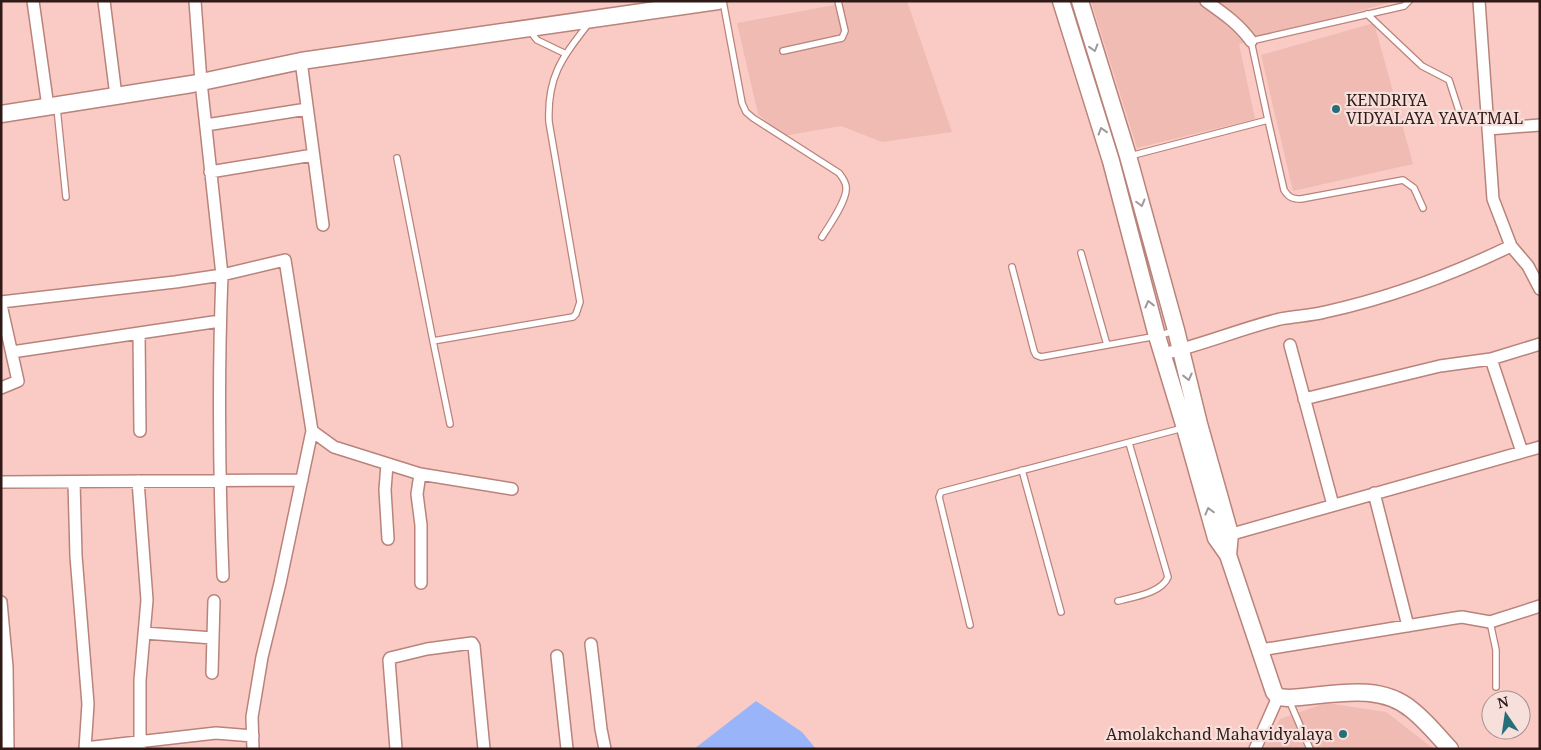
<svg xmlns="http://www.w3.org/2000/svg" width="1541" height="750" viewBox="0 0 1541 750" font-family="'Noto Serif',serif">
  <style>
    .built { fill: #efbbb3 }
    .water { fill: #9ab4f9 }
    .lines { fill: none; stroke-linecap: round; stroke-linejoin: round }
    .lane-casing { stroke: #b9837b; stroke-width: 8 }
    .street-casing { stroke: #b9837b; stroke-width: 14 }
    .secondary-casing { stroke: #b9837b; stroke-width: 19 }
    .lane { stroke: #fff; stroke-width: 5.5 }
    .street { stroke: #fff; stroke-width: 11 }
    .secondary { stroke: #fff; stroke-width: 16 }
    .oneway { stroke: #a19897 }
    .poi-dot { fill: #266f79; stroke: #f7dfdb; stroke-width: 2 }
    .labels { text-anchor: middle; stroke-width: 4.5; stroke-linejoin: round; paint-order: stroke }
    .poi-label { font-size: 16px; fill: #2f1a17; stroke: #f7dfdb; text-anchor: start }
  </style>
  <rect width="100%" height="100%" fill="#facbc4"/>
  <path class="built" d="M 856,1 L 907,1 L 952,132 L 882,142 L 841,126 L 783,136 L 758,114 L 737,23 Z
    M 1091,1 L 1395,1 L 1239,44 L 1255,119 L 1137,148 Z
    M 1374,23 L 1413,164 L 1293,191 L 1261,55 Z
    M 1326,703 L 1386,712 L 1434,749 L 1263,749 L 1280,719 Z"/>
  <path class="water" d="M 756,701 L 802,732 L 816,749 L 694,749 Z"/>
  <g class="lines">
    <defs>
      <path id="lane" d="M 723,1 L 742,103 L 746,112 L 753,118 L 839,173 C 842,177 846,182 846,187 C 848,199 829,226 822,237
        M 1367,14 L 1422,66 L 1449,80 L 1459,111
        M 530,31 L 537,40 L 566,54
        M 783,51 L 842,38 L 845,31 L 838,1
        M 57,108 L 66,197
        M 1268,120 L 1251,41 L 1404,6 L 1409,1
        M 1130,156 L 1268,120 L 1284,190 C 1289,198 1293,199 1301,199 L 1403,180 L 1414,188 L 1423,208
        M 397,158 L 433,341 L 573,317 L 576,314 L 580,302 L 549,122 C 547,76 562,58 589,23
        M 1081,253 L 1107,345
        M 1012,267 L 1034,351 L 1036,355 L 1041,357 L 1157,336 L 1174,331
        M 433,341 L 450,424
        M 1022,470 L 1061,612
        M 1118,601 C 1133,597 1162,593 1168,577 L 1129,443
        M 1490,622 L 1496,650 L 1496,687
        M 970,625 L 939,497 L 941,492 L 1183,428
        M 1289,700 L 1310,749"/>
      <path id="street" d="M 33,1 L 48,107
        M 104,1 L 116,96
        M 195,1 L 201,82 L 222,275 L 285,260 L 312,431 L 280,583 L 262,657 L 252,717 L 253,749
        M 1206,1 C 1223,13 1239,24 1251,41
        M 1479,1 L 1493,199 L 1511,246 L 1528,266 L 1540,289
        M 301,61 L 323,225
        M 206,125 L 307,109
        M 1488,129 L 1540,125
        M 210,172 L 313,155
        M 1,302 L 175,282 L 222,275 C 218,375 219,476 223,576
        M 1,305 L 18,381 L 1,388
        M 139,333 L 140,431
        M 1290,345 L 1333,505
        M 12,352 L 220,321
        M 1163,354 C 1202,345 1240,329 1280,319 C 1295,316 1310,316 1325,312 C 1389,298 1451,275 1511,246
        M 1491,359 L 1522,452
        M 1304,399 L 1440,366 L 1491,359 L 1540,344
        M 312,431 L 334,447 L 420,474 L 512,489
        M 387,464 L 385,490 L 388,539
        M 420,474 L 417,494 L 421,525 L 421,583
        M 138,481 L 147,600 L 140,680 L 140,749
        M 1,482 L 302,480
        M 74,482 L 76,556 L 88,704 L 85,749
        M 1374,493 L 1408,626
        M 1225,536 L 1540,447
        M 1,602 L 7,667 L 8,749
        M 144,633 L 213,638
        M 591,644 L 601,729 L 605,749
        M 1261,650 L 1455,618 L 1462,617 L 1490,622 L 1540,606
        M 557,656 L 567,749
        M 212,673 L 214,601
        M 85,748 L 216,733 L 253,736
        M 396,749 L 389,660 L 390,658 L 427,649 L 472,643 L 474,646 L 484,749
        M 1255,749 L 1278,697"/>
      <path id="secondary" d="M 1061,1 L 1111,161 L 1157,336 L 1185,428 L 1216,538 L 1228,555 L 1274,692 L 1278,697 L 1288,698 C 1329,696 1378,681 1412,710 C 1426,721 1438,736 1450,749
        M 1080,1 L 1128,156 L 1176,330 L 1199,424 L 1230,534 L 1228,555
        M 1,114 L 192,84 L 301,61 L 718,1"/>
    </defs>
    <use href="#lane" class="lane-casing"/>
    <use href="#street" class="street-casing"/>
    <use href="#secondary" class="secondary-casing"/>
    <use href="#lane" class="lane"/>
    <use href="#street" class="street"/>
    <use href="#secondary" class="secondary"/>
  </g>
  <defs><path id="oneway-chevron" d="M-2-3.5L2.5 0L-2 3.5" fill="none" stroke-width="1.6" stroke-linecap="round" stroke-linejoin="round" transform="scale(1.25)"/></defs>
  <g class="oneway">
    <use href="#oneway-chevron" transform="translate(1094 48) rotate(73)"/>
    <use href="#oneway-chevron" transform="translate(1102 131) rotate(-107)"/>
    <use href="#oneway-chevron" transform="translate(1141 203) rotate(75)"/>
    <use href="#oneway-chevron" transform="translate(1149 304) rotate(-104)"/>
    <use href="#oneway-chevron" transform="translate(1188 377) rotate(76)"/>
    <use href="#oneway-chevron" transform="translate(1209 511) rotate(-105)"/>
  </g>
  <g class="poi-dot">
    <circle cx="1336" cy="109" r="5"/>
    <circle cx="1343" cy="734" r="5"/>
  </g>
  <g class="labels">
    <g class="poi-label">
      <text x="1346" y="106">KENDRIYA<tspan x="1346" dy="18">VIDYALAYA YAVATMAL</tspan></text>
      <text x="1333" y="740" text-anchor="end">Amolakchand Mahavidyalaya</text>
    </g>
  </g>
  <rect width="1541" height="750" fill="none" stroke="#2f1a17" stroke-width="5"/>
  <g transform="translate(1506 715) rotate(347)"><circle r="24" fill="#f7dfdb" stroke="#a7908d"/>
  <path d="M0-4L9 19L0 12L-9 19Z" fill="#266f79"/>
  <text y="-8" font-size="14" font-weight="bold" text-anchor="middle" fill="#2f1a17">N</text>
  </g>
</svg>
